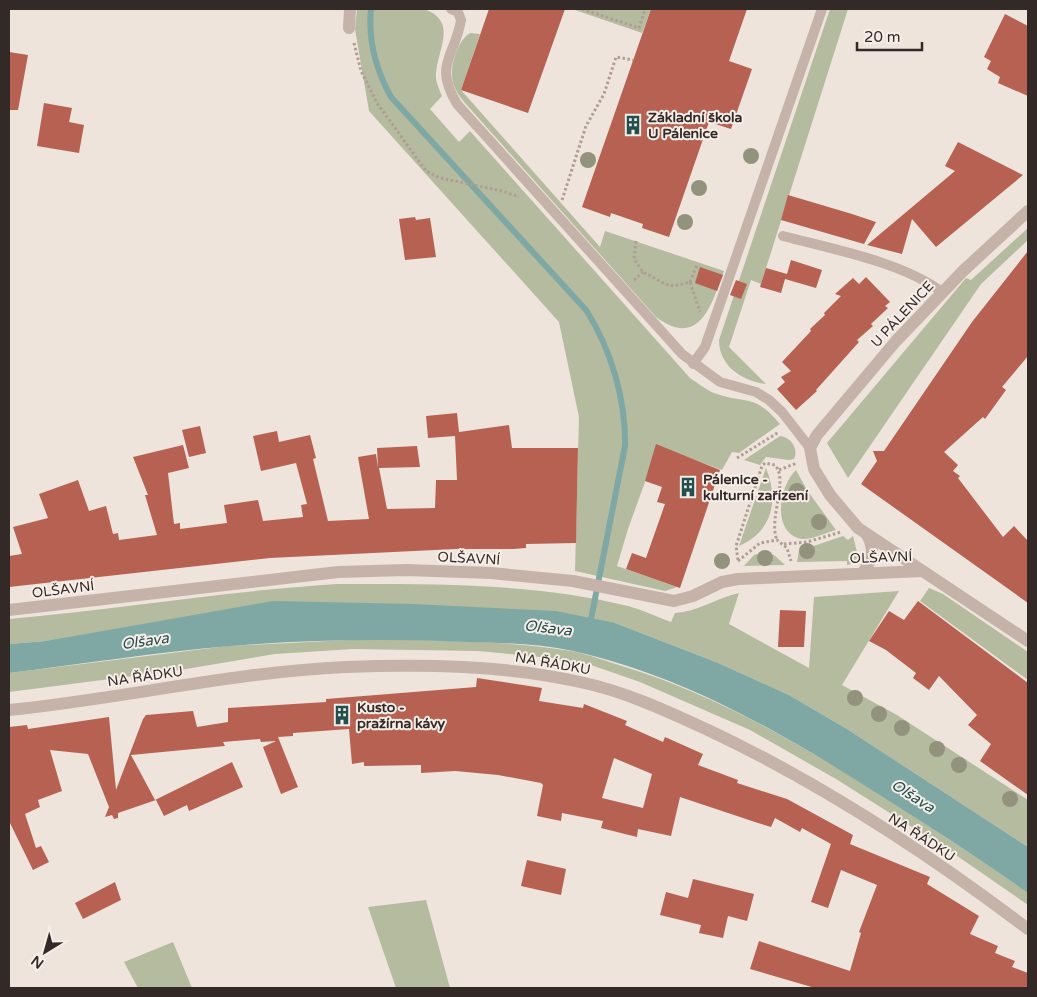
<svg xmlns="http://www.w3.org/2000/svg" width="1037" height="997" viewBox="0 0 1037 997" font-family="'Varela Round',sans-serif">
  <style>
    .green { fill: #b4bb9e }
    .water { fill: #7fa8a5 }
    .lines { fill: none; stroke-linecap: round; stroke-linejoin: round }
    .stream { stroke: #7fa8a5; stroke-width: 6 }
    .building { fill: #b66152; fill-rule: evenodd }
    .path { stroke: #b09d94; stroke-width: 3; stroke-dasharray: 2.5 2.5; stroke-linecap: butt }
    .service { stroke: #c5b3a9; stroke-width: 10 }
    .minor { stroke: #c5b3a9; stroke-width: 12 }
    .tree { fill: #92927d }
    .labels { text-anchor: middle; stroke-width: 4; stroke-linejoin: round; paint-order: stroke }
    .poi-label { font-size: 14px; font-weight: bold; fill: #332a28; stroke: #f7eee8; text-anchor: start }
    .street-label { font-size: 14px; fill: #332a28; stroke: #f7eee8 }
    .water-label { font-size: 15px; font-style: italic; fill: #234f4e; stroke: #f7eee8 }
  </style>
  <rect width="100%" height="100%" fill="#eee4dc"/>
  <path class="green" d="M 357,9 L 424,9 C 458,21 438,48 436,73 C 435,81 439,89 442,96 L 430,109 L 459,142 L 470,131 L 690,378 C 698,383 706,390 714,393 C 746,405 753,392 780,424 L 739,453 L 732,452 L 722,470 L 658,446 L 628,529 L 617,566 L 677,587 L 665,591 L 575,571 L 579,417 L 559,322 L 369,111 L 355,29 Z
    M 572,9 L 651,9 L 642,33 Z
    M 830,9 L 848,9 L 761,284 L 751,280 L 729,347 L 766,384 C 742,381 719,366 719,340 Z
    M 470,33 L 480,34 L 461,90 L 600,247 L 605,231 L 724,271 C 712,303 700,350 656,317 L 465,103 C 460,97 455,90 453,83 C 449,68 457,41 470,33 Z
    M 1028,228 L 1028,240 L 981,284 L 848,478 L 827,443 L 966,278 L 971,280 Z
    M 780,436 C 791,437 799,449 794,459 L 789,460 L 766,457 L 760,465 L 744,460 Z
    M 766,468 C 779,500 773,531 739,546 Z
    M 796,470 L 807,490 L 836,530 C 827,532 812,540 802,539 C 771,533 779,486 796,470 Z
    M 843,536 L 848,540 L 853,536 L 858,556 L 855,563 L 847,565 L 847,561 L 797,562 L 799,551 Z
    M 764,552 L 774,555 L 785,565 L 744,566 L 754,555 Z
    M 337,584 C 433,584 534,583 628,606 C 643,610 657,617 671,622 L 675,613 C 697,612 717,598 739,593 L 729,624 L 809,668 L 814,597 L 899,591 L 842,685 L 897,715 L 1028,800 L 1028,847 L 847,729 L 789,695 L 716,662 L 615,623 L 45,641 L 9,644 L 9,619 C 118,609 227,591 337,584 Z
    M 929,588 L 943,594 L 1028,652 L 1028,680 L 920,601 Z
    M 368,639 C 436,641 505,640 571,651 C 588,654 605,661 622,666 C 715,694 799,744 881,795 C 930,827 980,859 1028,893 L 1028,905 L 950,851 L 836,779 L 750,730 L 640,682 L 591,665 L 551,658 L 478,651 L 353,649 L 275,654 L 180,670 L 9,692 L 9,673 L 228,646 Z
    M 426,900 L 450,988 L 396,988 L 368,907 Z
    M 173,942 L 192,988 L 138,988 L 124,962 Z"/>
  <path class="water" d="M 273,601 L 413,604 L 556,611 L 615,623 L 716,662 L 789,695 L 847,729 L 1028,847 L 1028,893 C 981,860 932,828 883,797 C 787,736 686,676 573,651 C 531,642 486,643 443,641 C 372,639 302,640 231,646 C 157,652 83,664 9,673 L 9,644 L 46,641 Z"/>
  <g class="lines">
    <path class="stream" d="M 371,9 C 368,40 376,70 391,97 L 586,310 C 611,349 626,400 625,446 L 590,624"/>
  </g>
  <path class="building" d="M 489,9 L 565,9 L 528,113 L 461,90 Z
    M 651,9 L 747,9 L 729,61 L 752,69 L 731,129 L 709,122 L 669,237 L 642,228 L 643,224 L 611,213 L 610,217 L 582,207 Z
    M 1005,14 L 1028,26 L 1028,96 L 998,83 L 1000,77 L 987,69 L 991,61 L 984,57 Z
    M 9,52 L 28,55 L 18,110 L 9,110 Z
    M 44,103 L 72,108 L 69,122 L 84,125 L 79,153 L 37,146 Z
    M 958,142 L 1023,175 L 936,247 L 912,219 L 902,254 L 867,245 L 955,171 L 945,166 Z
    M 788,195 L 852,214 L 876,222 L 864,244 L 781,220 Z
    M 415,217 L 416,220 L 430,218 L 436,257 L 405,260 L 399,219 Z
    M 1028,251 L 1028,356 L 1002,387 L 1006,390 L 985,419 L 983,417 L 944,452 L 958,465 L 953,471 L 960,476 L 958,478 L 1003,537 L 1014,526 L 1028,541 L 1028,603 L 861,484 L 877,461 L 873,451 L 884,451 L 972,322 Z
    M 791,260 L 822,270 L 816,288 L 785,279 L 781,293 L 760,287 L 766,268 L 787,274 Z
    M 700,267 L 723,275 L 717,291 L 695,283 Z
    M 866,277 L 890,302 L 885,306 L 888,308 L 871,324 L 873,326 L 857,340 L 859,342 L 816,390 L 817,391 L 796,410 L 777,389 L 785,382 L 781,377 L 791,371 L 782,362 L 811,331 L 810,329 L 825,315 L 824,313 L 841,296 L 835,294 L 853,278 L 859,284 Z
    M 736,280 L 747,284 L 741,299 L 730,295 Z
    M 457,413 L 459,432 L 509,425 L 512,448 L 578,448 L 576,543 L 526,544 L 526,548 L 513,549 L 455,549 L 270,558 L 9,587 L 9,556 L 22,554 L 13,527 L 48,518 L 39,494 L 78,480 L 89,511 L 106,506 L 113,534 L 118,533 L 119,540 L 157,535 L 145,495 L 148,495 L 133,457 L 183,445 L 189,468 L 168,473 L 174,524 L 180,523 L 180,529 L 227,523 L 224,505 L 258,500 L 263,521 L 303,517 L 301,505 L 307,504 L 296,463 L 261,471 L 253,436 L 277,431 L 279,442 L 310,435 L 316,458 L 313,459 L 328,521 L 369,519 L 358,457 L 376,454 L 378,468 L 377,448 L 417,446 L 420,467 L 379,468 L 387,509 L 435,508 L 436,480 L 457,480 L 455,436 L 428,438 L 426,416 Z
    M 200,426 L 206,453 L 189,457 L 182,430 Z
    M 656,444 L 720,470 L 680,588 L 626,569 L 632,553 L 646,558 L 665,504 L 657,502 L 662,487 L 645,481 Z
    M 918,601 L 1028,683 L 1028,795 L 980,761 L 991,744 L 968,725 L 977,715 L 939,676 L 929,690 L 913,678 L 916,673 L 886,650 L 869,641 L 889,611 L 904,620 Z
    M 780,610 L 806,611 L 804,647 L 778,647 Z
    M 477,678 L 542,688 L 539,701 L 583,708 L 584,704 L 627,721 L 625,725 L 663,742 L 665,737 L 703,754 L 698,765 L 738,780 L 737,783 L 787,799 L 853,835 L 850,844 L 930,877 L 927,884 L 979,916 L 970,934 L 998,946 L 995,953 L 1015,961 L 1012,967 L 1028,973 L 1028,988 L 815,988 L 750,969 L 759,941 L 850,971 L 861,933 L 859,932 L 877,885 L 841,870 L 828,908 L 811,902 L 831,844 L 802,828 L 800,832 L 775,818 L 771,827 L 758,823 L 680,797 L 671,836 L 638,829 L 637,837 L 601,828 L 603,821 L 562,813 L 561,821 L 537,816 L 543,785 L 541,783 L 498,775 L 455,771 L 421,773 L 421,765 L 364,766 L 364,762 L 352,764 L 349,729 L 293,733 L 293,736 L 278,737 L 298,787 L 281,794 L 263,747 L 276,741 L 261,742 L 260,739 L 223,742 L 225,746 L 131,755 L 155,800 L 232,762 L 243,787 L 189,811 L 187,805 L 164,816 L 156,800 L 118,813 L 118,818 L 114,819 L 112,815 L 105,817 L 109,807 L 88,754 L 50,750 L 62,791 L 38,800 L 40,807 L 25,814 L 36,848 L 41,846 L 49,862 L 33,870 L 9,821 L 9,727 L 27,725 L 28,729 L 109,717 L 116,790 L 143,719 L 146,715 L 193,711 L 197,727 L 228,722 L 228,708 L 326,702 L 326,699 L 476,687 ZM 614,758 L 652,774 L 643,808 L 602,798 Z
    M 527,860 L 566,869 L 561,895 L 521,886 Z
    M 693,879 L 754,894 L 747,921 L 728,916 L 723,938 L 699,933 L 701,925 L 660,915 L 666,892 L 688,898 Z
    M 115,882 L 121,900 L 83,919 L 75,903 Z"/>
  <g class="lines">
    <path class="path" d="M 582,9 L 639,28 L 645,9
      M 354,43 L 361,71 L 377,103 L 426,171 L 440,178 L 502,191 L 519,197
      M 562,200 L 586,126 L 604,94 L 616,57 L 633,60
      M 636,241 L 634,259 L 643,272 L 665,284 L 674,286 L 690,282 L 700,312
      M 634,280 L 643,272
      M 690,282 L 697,265
      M 737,458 L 779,432
      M 779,470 L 797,463
      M 784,544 L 807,542 L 841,532
      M 738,560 L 736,546 L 762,466 L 765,463 L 775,465 C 789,481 768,519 777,540
      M 738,561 L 760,543 L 777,540 L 787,548 L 791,561"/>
    <path class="service" d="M 451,9 L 458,12 L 461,20 C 455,57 433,64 457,104 L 682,354 L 720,382 L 756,392 L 769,400 L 782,412 L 810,448
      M 783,236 C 832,249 902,262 942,292
      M 693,364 L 705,347 L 822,9"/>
    <path class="minor" d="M 349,28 L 350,9
      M 1028,211 L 963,271 L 896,341 L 817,435 L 810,448 L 814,469 L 830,495 L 858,528 L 1028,641
      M 862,573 C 873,561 875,549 867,535
      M 9,610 L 338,572 L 406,570 L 491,573 L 573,581 L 674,601 L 693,596 L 722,582 L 738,579 L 923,571
      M 9,710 C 121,699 232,672 346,667 C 423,664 504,665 580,682 C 624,691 667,711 708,730 C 821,783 929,854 1028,929"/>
  </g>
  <g class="tree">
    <circle cx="751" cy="156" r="8"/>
    <circle cx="588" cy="160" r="8"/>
    <circle cx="699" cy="188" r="8"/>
    <circle cx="685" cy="222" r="8"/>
    <circle cx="797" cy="491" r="8"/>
    <circle cx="819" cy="522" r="8"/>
    <circle cx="807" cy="551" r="8"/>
    <circle cx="765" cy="558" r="8"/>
    <circle cx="722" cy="561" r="8"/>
    <circle cx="855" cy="698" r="8"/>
    <circle cx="879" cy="714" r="8"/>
    <circle cx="902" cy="728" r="8"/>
    <circle cx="937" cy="749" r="8"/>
    <circle cx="959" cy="765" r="8"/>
    <circle cx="1010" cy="799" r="8"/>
  </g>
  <defs>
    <symbol id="building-bare" viewBox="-9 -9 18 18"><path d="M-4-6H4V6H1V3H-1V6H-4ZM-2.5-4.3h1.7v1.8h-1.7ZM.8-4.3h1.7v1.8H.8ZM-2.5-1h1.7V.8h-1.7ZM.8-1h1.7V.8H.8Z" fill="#234f4e" stroke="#f7eee8" stroke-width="2.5" paint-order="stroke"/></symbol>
  </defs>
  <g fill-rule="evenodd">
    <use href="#building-bare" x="619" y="111" width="28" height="28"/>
    <use href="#building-bare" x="674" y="473" width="28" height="28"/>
    <use href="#building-bare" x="328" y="701" width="28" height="28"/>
  </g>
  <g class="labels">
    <g class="poi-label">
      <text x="648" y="122">Základní škola<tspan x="648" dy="16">U Pálenice</tspan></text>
      <text x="703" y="484">Pálenice -<tspan x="703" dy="16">kulturní zařízení</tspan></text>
      <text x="357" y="712">Kusto -<tspan x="357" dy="16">pražírna kávy</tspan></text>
    </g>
    <g class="street-label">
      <text transform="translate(902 314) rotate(-47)" y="5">U PÁLENICE</text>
      <text transform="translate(881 557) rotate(-2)" y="5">OLŠAVNÍ</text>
      <text transform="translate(469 558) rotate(3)" y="5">OLŠAVNÍ</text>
      <text transform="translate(63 589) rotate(-7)" y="5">OLŠAVNÍ</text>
      <text transform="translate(553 663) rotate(10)" y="5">NA ŘÁDKU</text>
      <text transform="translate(145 676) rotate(-8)" y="5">NA ŘÁDKU</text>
      <text transform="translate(922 837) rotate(33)" y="5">NA ŘÁDKU</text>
    </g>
    <g class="water-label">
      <text transform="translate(548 628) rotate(7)" y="5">Olšava</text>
      <text transform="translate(145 641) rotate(-8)" y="5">Olšava</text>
      <text transform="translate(913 796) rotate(33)" y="5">Olšava</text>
    </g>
  </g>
  <rect width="1037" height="997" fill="none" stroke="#332a28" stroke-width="20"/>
  <g transform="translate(45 952) rotate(217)" stroke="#f7eee8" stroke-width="4" paint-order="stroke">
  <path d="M0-4L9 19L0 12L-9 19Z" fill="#332a28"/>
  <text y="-8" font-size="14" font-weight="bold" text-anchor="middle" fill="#332a28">N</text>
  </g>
  <path d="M857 42v8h65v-8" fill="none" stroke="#332a28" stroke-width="2.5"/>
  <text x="864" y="42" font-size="15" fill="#332a28" stroke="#f7eee8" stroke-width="4" paint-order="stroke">20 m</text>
</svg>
